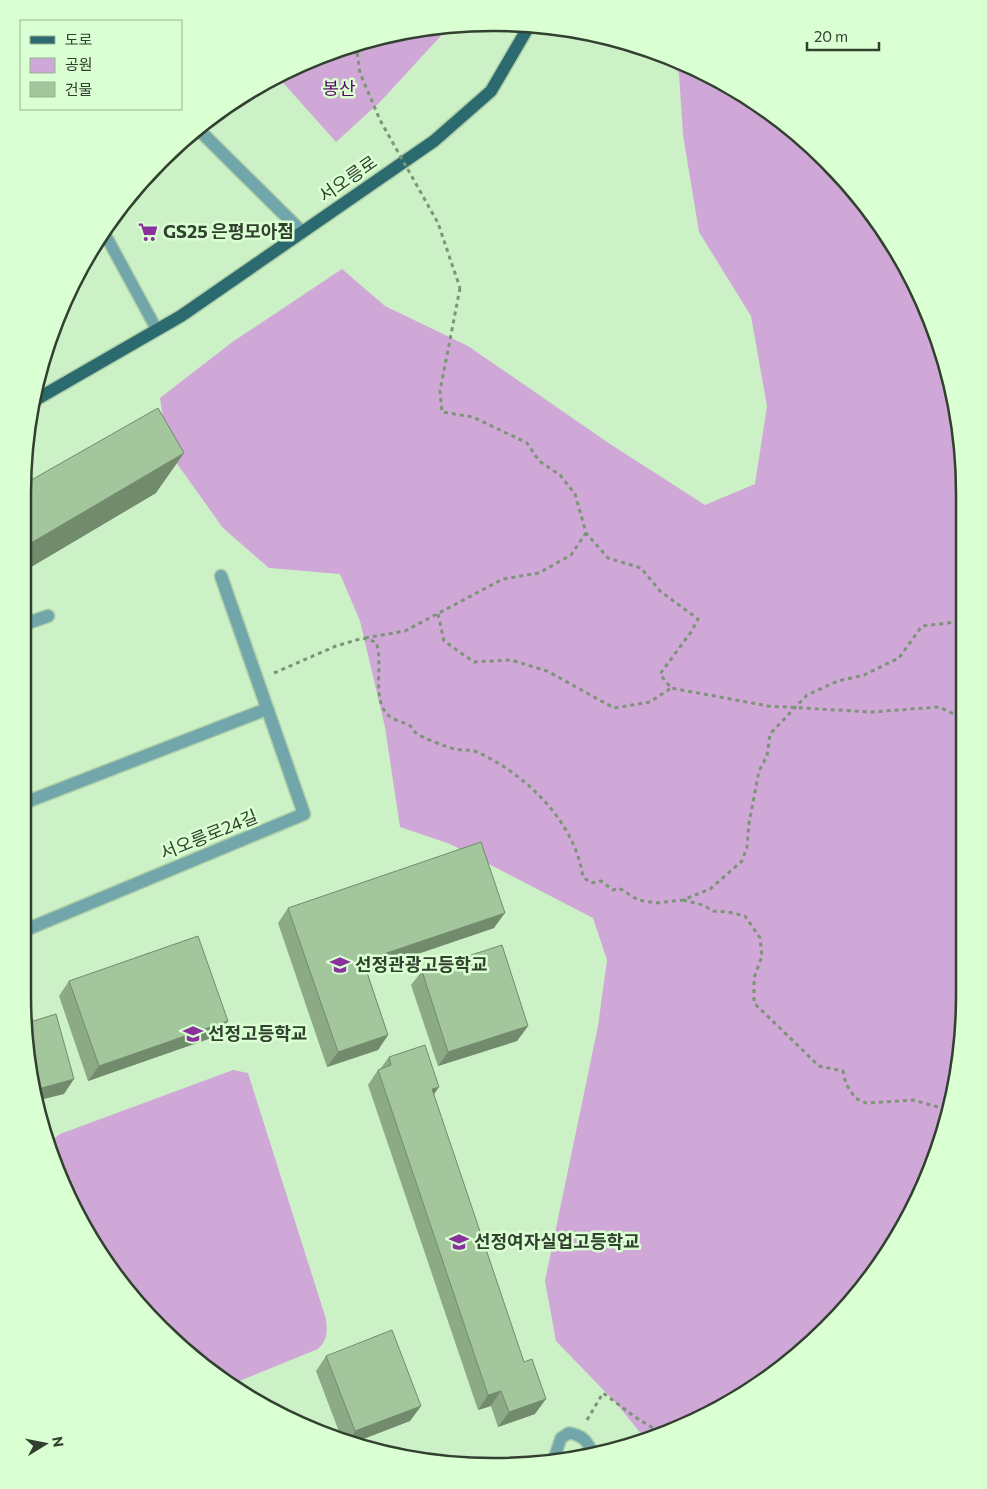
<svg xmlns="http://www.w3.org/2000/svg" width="987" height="1489" viewBox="0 0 987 1489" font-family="Commissioner,'Noto Sans KR',sans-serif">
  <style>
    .green { fill: #cfa8d7 }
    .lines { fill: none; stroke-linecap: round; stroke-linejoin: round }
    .lane-casing { stroke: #aecea8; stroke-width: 14 }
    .street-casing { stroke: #aecea8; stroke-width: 15 }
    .primary-casing { stroke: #aecea8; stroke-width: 15 }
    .path { stroke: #7c9477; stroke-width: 3; stroke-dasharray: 4 4; stroke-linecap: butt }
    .lane { stroke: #71a7aa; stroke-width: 11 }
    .street { stroke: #71a7aa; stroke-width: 12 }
    .primary { stroke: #2b6a6e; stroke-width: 12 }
    .path-bridge { stroke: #7c9477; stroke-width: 3; stroke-dasharray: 4 4; stroke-linecap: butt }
    .wall { fill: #8caa86 }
    .shaded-wall { fill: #728b6d }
    .building { fill: #a3c69c; stroke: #728b6d }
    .labels { text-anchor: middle; stroke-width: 5; stroke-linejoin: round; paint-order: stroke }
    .park-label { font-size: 18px; fill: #580667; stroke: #daffd3 }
    .street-label { font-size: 18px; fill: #32402f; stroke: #daffd3 }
    .poi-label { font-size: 18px; font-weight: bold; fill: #32402f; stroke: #daffd3; text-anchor: start }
    .rim { fill: none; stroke: #32402f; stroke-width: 2.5 }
  </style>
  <rect width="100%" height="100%" fill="#cdf1c6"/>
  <path class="green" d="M 449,27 L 380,102 L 336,142 L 278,77 L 313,58 L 401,32 Z
    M 656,53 L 673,58 L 755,102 L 826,160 L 885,232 L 929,313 L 955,401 L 964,493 L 960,1057 L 916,1204 L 827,1328 L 729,1404 L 643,1436 L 616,1403 L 556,1341 L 545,1281 L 598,1026 L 607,960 L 593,918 L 450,844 L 400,827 L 385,727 L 360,621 L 340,574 L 269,568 L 223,528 L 168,451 L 160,398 L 231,343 L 342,269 L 385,306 L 468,346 L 610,444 L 705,505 L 755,484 L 767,406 L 751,316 L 699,232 L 683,135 L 679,73 Z
    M 233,1070 L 248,1073 L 326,1319 C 327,1331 328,1340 318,1349 L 232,1384 L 207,1369 L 102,1257 L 63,1178 L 53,1145 L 55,1138 L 60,1134 Z"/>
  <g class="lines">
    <defs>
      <path id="lane" d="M 106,236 L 157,330
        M 554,1459 L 561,1438 L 569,1433 C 583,1435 588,1442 593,1454"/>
      <path id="street" d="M 198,129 L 302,232
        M 25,624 L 48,616
        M 24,803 L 267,709
        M 23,931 L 304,814 L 221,576"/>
      <path id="primary" d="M 37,399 L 181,316 L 434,141 L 491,91 L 529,26"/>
    </defs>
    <use href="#lane" class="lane-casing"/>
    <use href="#street" class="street-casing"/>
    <use href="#primary" class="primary-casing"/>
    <path class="path" d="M 460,288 L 440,391 L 442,412 L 473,417 L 527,443 L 539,461 L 560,475 L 575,494 L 586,533 L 608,558 L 641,568 L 660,591 L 698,619 L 691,632 L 660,674 L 671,688 L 768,706 L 871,712 L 939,707 L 963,718
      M 438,614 L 444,641 L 474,662 L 511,660 L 547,671 L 614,708 L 650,702 L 671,688
      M 365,638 L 405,631 L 503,579 L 539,573 L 571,555 L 586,533
      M 274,673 L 336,646 L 363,638 L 376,642 C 384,664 371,698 388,715 C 393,720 403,722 409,725 C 412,727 413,731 416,733 C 423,738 446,747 455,749 C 462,751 470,749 477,752 C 526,774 575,822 583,877 L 591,883 L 601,881 L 613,890 L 619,888 L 638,900 L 656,903 L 683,900 L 710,889 L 742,861 L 747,847 L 749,823 L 759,771 L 767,756 L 770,734 L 807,695 L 838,681 L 864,675 L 899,658 L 922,626 L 964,621
      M 683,900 L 703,905 L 713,911 L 728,912 L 745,916 L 760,938 L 762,956 L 754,978 L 754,1003 L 819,1066 L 843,1071 L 846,1084 L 855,1098 L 866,1103 L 913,1100 L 945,1109
      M 882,1251 L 885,1244 L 892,1237
      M 821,1333 L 822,1327 L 830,1324
      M 587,1420 L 603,1393 C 621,1406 637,1420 657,1430"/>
    <use href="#lane" class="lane"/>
    <use href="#street" class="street"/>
    <use href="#primary" class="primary"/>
    <path class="path-bridge" d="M 356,45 L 360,73 L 380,120 L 438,223 L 460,288"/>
  </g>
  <path class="wall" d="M 26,483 L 156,493 L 26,570 Z
    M 288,908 L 494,928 L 367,971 L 388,1035 L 378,1050 L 327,1067 L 278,923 Z
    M 422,971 L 528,1026 L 517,1041 L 438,1066 L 411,985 Z
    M 69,981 L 228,1021 L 217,1036 L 88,1081 L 59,996 Z
    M 389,1057 L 434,1095 L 535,1414 L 498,1427 L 491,1406 L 478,1410 L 368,1085 L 378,1070 L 380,1069 Z
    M 326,1356 L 421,1406 L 410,1421 L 358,1441 L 341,1437 L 316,1371 Z"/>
  <path class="shaded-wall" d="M 184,453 L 156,493 L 26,570 L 26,551 L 31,543 Z
    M 505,913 L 494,928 L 353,976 L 363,961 Z
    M 228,1021 L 217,1036 L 88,1081 L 99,1066 Z
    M 528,1026 L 517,1041 L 438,1066 L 448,1052 Z
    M 388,1035 L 378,1050 L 327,1067 L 338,1052 Z
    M 74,1079 L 64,1094 L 40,1100 L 38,1089 Z
    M 439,1087 L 429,1102 L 432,1089 Z
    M 501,1391 L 491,1406 L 478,1410 L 488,1395 Z
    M 546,1399 L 535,1414 L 498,1427 L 509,1412 Z
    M 421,1406 L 410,1421 L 358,1441 L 350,1439 L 355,1431 Z"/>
  <path class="building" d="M 158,408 L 184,453 L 31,543 L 26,531 L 26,483 Z
    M 481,842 L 505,913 L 363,961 L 388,1035 L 338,1052 L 288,908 Z
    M 198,936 L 228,1021 L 99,1066 L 69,981 Z
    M 502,945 L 528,1026 L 448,1052 L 422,971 Z
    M 56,1014 L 74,1079 L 38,1089 L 27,1023 Z
    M 425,1045 L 439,1087 L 432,1089 L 524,1362 L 532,1359 L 546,1399 L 509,1412 L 501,1391 L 488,1395 L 378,1070 L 391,1065 L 389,1057 Z
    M 392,1330 L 421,1406 L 355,1431 L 326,1356 Z"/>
  <defs>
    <symbol id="supermarket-bare" viewBox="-9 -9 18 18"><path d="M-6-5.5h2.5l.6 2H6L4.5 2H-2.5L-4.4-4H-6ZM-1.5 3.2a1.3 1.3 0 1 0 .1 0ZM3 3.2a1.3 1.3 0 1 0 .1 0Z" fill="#8a319d" stroke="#daffd3" stroke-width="2.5" paint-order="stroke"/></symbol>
    <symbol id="school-bare" viewBox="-9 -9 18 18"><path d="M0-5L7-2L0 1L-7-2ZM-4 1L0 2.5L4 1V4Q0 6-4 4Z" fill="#8a319d" stroke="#daffd3" stroke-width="2.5" paint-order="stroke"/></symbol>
  </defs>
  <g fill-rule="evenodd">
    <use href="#supermarket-bare" x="134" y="218" width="28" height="28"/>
    <use href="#school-bare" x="326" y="951" width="28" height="28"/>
    <use href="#school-bare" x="179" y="1020" width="28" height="28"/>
    <use href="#school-bare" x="445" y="1228" width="28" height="28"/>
  </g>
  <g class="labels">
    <g class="park-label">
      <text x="339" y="95">봉산</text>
    </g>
    <g class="street-label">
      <text transform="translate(348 179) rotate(-35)" y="6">서오릉로</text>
      <text transform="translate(209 835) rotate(-22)" y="6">서오릉로24길</text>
    </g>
    <g class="poi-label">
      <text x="163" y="238">GS25 은평모아점</text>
      <text x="355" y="971">선정관광고등학교</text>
      <text x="208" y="1040">선정고등학교</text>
      <text x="474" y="1248">선정여자실업고등학교</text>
    </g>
  </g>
  <path d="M0 0H987V1489H0ZM493 31H494A462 462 0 0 1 956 493V996A462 462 0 0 1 494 1458H493A462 462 0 0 1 31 996V493A462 462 0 0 1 493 31Z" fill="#daffd3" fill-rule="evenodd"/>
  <path class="rim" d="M493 31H494A462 462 0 0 1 956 493V996A462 462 0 0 1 494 1458H493A462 462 0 0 1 31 996V493A462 462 0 0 1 493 31Z"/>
  <rect x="20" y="20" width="162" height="90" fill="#daffd3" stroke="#97b391"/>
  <rect x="30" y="36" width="25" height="8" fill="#2b6a6e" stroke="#97b391"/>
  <text x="65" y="45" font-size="15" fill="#32402f">도로</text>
  <rect x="30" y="58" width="25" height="15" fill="#cfa8d7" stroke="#97b391"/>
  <text x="65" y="70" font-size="15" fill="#32402f">공원</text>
  <rect x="30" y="82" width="25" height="15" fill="#a3c69c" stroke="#97b391"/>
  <text x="65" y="95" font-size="15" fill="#32402f">건물</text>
  <g transform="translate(45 1444) rotate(80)" stroke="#daffd3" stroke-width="4" paint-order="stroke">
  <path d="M0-4L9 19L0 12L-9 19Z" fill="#32402f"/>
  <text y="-8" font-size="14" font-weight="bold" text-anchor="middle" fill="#32402f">N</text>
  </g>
  <path d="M807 42v8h72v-8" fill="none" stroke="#32402f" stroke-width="2.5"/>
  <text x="814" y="42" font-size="15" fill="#32402f" stroke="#daffd3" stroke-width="4" paint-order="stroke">20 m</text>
</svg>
